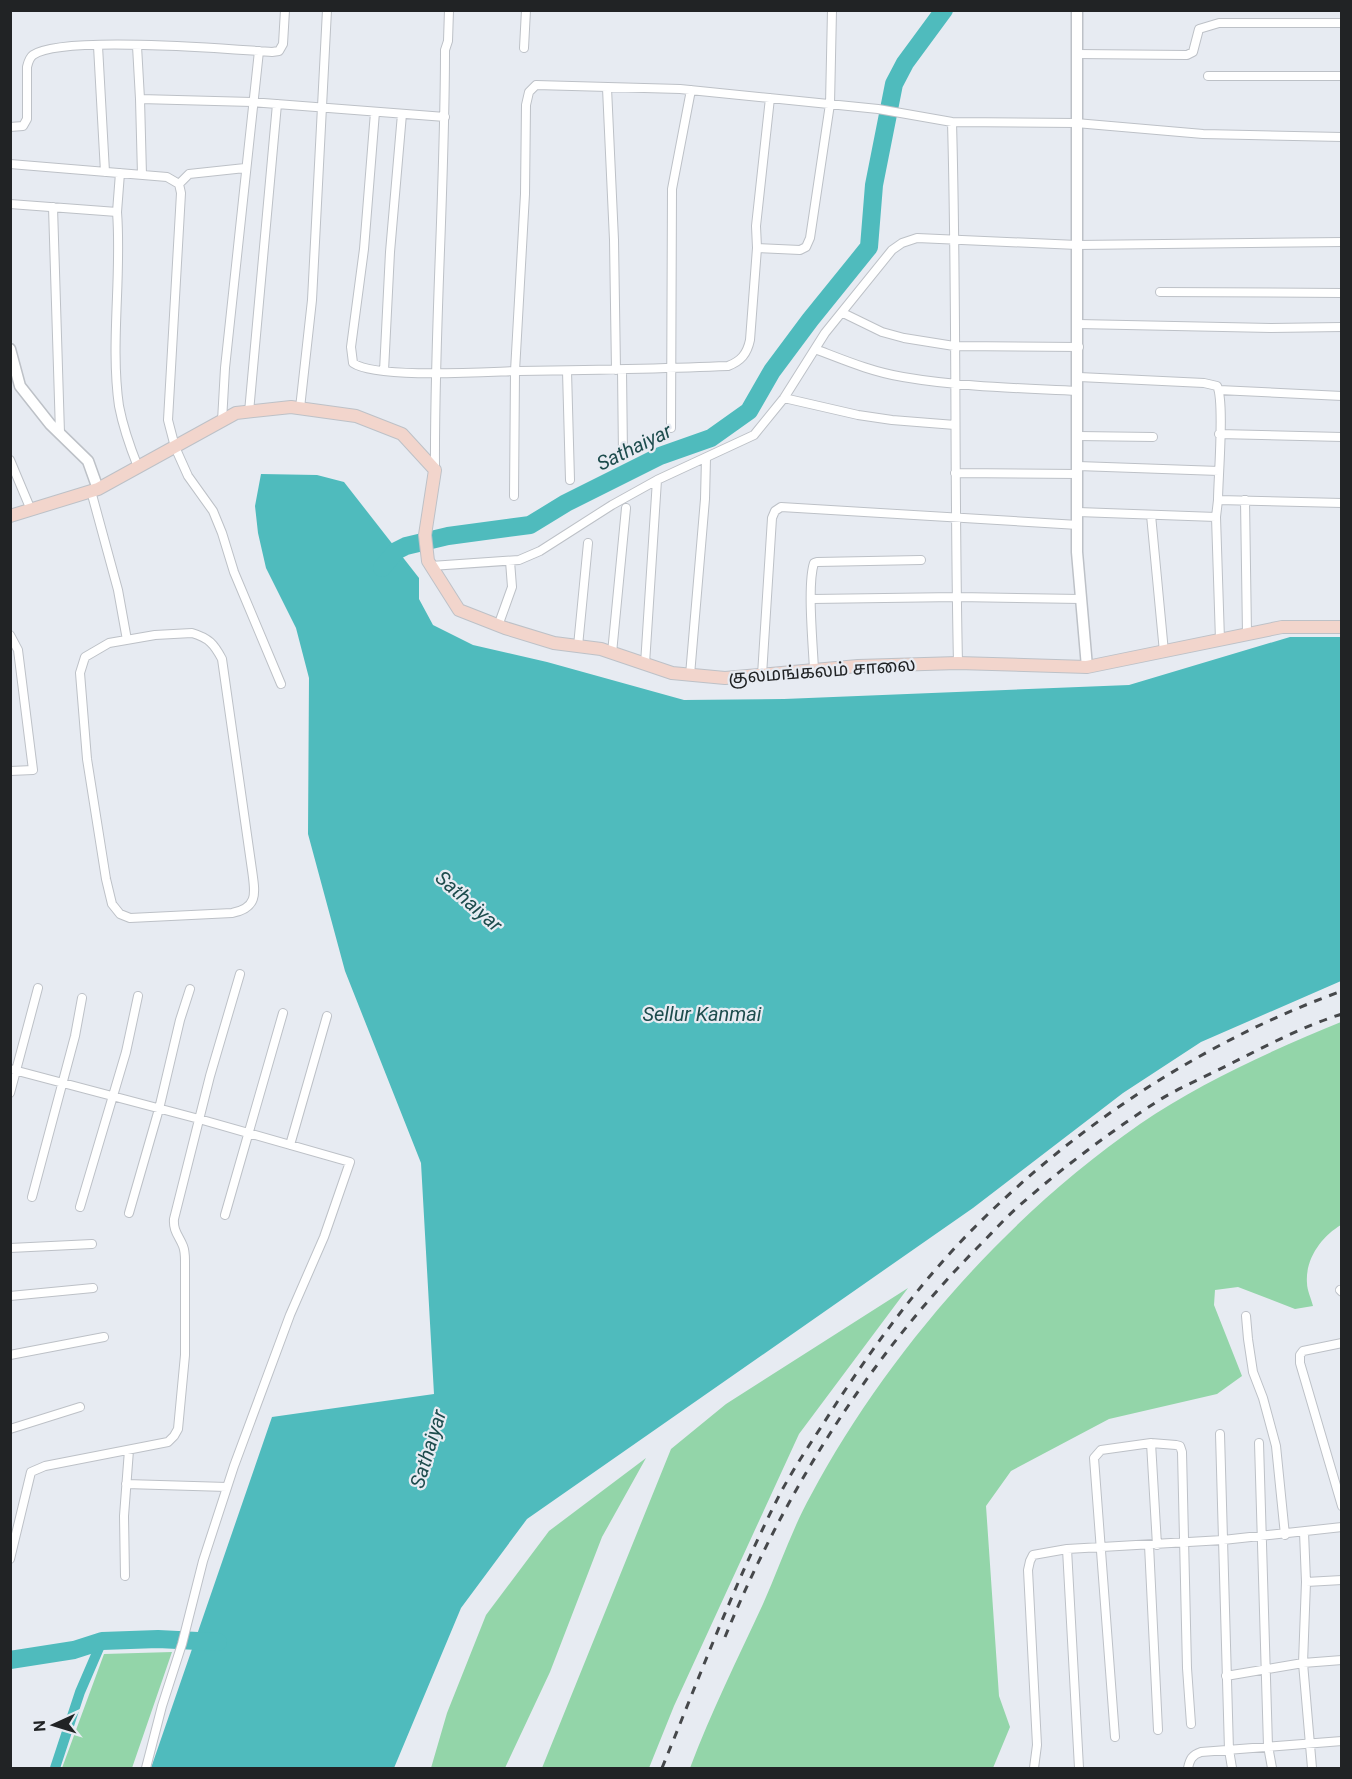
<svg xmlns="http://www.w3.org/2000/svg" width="1352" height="1779" viewBox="0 0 1352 1779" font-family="Roboto,'Noto Sans Tamil',sans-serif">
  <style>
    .green { fill: #93d5a9 }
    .water { fill: #4fbbbd }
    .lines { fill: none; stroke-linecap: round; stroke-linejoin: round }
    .canal { stroke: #4fbbbd; stroke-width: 10 }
    .river { stroke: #4fbbbd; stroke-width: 18 }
    .minor-casing { stroke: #bdc1c7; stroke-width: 10 }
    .tertiary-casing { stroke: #bdc1c7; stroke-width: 13 }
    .secondary-casing { stroke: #bdc1c7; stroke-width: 14 }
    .minor { stroke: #fff; stroke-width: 8 }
    .tertiary { stroke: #fff; stroke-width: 10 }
    .secondary { stroke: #f2d5cc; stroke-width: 12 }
    .rail { stroke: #46484b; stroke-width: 3; stroke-dasharray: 8 8; stroke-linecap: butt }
    .labels { text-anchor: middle; stroke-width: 4.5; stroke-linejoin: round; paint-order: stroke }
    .street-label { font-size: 18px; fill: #212325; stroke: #e7ebf2 }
    .water-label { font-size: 20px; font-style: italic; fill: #1d4c4d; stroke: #e7ebf2 }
  </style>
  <rect width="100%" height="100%" fill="#e7ebf2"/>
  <path class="green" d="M 1341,1022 L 1341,1225 C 1322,1236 1305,1259 1307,1283 C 1307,1290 1311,1298 1313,1306 L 1295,1309 L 1238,1287 L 1215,1290 L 1214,1305 L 1242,1376 L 1217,1394 L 1109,1419 L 1011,1471 L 986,1506 L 999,1696 L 1010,1727 L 993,1768 L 690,1768 C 711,1712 738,1658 763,1604 C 779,1568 792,1529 811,1495 C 887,1353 1007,1216 1140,1124 C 1201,1082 1273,1050 1341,1022 Z
    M 908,1288 L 799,1434 L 674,1706 L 649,1768 L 542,1768 L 671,1449 L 726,1404 Z
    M 646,1458 L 602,1537 L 550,1672 L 505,1768 L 431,1768 L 447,1713 L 486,1615 L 549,1531 Z
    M 172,1652 L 132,1768 L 62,1768 L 104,1654 Z"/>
  <path class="water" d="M 261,474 L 317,475 L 344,482 L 419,578 L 419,599 L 433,625 L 473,645 L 547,662 L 684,700 L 784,699 L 1129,685 L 1290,637 L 1341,637 L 1341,981 L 1201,1042 L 1123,1093 L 973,1208 L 527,1519 L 461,1608 L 394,1768 L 151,1768 L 272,1417 L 434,1394 L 421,1163 L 345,971 L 308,834 L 309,678 L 296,628 L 266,568 L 258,533 L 255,506 Z"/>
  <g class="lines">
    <path class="canal" d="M 55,1768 L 80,1692 L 102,1641"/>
    <path class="river" d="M 382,568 L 396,551 L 406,546 L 448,536 L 530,525 L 566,503 L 660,456 L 711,438 L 749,411 L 772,371 L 810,320 L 869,247 L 874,185 L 894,84 L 905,63 L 944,10
      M 10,1660 L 74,1650 L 102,1641 L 158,1639 L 218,1642"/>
    <defs>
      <path id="minor" d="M 98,46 L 105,172
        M 137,46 L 140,99
        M 524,48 L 526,10
        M 1077,54 L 1187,55 L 1193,52 L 1199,29 L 1219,23 L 1342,23
        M 1208,76 L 1342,76
        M 607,88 L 614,240 L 616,370
        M 375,112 L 364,249 L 351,347 L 353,363 C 376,379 484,372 517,371 C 587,370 658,369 728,366 C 741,361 747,354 750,340 L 757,248 L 756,226 L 770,98
        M 952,122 C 957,302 954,482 958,663
        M 10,127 L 23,126 L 27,119 L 27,67 C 28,63 29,58 33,55 C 60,35 231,49 272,52 L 279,51 L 283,44 L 285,10
        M 10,164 L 167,177 L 179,184 L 181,193 L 168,420 L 175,447 L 188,476 L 213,511 L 222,533 L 234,572 L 281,684
        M 142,175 L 140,99 L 252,102 L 445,117
        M 179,184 L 189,174 L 245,168
        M 10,204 L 117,212 C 122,275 110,344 119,406 C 123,427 130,447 138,467
        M 53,207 L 60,433
        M 117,212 L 120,173
        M 757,248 L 800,250 L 806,247 L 810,238 L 830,104 L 832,10
        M 1160,292 L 1342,293
        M 843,313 L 882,332 L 904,338 L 954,346 L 1079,347
        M 1078,324 L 1271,328 L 1342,327
        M 815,349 C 844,360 872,372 903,377 C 961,387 1020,388 1078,391
        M 622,370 L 623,456
        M 384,371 L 390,252 L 402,114
        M 567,371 L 570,480
        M 1079,377 L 1204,383 L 1217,386 C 1225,400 1218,479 1218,500
        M 1219,390 L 1342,396
        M 784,398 L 858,415 L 892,420 L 955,425
        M 300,408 L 312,300 L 327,10
        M 249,412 L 277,104
        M 222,421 L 225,368 L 259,51
        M 671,428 L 672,189 L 691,90
        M 1219,434 L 1342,437
        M 1078,436 L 1153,437
        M 10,460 L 31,510
        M 1078,466 L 1219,471
        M 435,470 C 434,330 445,190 445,50 L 448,41 L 449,10
        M 955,473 L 1078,474
        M 91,491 L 118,590 L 127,640
        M 514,496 L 515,371 L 525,194 L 526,105 L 529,92 L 536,85 L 680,89 L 878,109 L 952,122 L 1076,123 L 1203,134 L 1342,137
        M 1245,500 L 1247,634
        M 1078,512 L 1216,517 L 1218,500 L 1342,503
        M 1151,515 L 1164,652
        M 1216,517 L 1220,640
        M 431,566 L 519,560 L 540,551 L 612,505 L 657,480
        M 812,599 L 957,597 L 1081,599
        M 498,626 L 512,587 L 510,561
        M 192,633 C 209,638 214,644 222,659 L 252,870 C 255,892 259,908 232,913 L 130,918 L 120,914 L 112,904 L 106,879 L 87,759 L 80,673 L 85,657 L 109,643 L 155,635 Z
        M 10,635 L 18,650 L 33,770 L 10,771
        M 578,646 L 588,543
        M 612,653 L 626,508
        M 645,664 L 657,480 L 754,435 L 784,398 L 825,333 L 892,250 L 902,243 L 917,238 L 1077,245 L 1342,242
        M 814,670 C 813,645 807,585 814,563 L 817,562 L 921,560
        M 690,675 L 705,499 L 706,458
        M 762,675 L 772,518 L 775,511 L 781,507 L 1078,525
        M 10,1069 L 199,1119 L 350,1162 L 324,1237 L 290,1315 L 234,1466 L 203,1561 L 182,1644 L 162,1706 L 146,1768
        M 10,1093 L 38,988
        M 290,1145 L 327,1016
        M 32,1197 L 75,1036 L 82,998
        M 80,1207 L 126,1052 L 138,996
        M 129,1213 L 159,1109 L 180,1020 L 190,989
        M 225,1215 L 283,1013
        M 10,1248 L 92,1244
        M 1340,1290 L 1342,1292
        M 10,1296 L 93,1288
        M 1246,1316 L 1248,1339 L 1253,1372 L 1263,1398 L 1276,1446 L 1285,1535
        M 1342,1343 L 1303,1351 L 1300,1355 L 1300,1363 L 1342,1506
        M 10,1355 L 104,1337
        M 10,1429 L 80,1407
        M 1220,1434 L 1229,1750 L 1232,1768
        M 1151,1443 L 1176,1445 L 1180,1446 L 1182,1452 L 1187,1668 L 1191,1724
        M 1259,1443 L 1268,1746 L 1272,1768
        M 126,1484 L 227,1487
        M 1304,1532 L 1306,1582 L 1342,1580
        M 1149,1545 L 1158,1730
        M 1067,1549 L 1079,1768
        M 10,1559 L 31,1472 L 45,1466 L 168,1442 L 174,1436 L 178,1429 L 185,1355 L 185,1261 C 185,1256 185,1251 183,1246 C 179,1236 173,1231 174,1219 L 210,1076 L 240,974
        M 125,1576 L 124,1516 L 129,1450
        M 1306,1582 L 1303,1663 L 1312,1768
        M 1226,1676 L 1303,1663 L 1342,1660
        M 1115,1737 L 1094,1458 L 1101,1450 L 1151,1443 L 1157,1545
        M 1034,1768 L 1037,1745 L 1028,1570 L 1030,1561 L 1033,1555 L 1067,1549 L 1223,1540 L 1342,1527
        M 1188,1768 C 1190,1759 1192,1755 1201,1752 L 1342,1741"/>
      <path id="tertiary" d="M 1077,10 L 1077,552 L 1087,667
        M 10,349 L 20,386 L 50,424 L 88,461 L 98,489"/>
      <path id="secondary" d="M 10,516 L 98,489 L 236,413 L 291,407 L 356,416 L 402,434 L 435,470 L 425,535 L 428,561 L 459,610 L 505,628 L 554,643 L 601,649 L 672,673 L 725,678 L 858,666 L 958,663 L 1087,667 L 1282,627 L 1342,627"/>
    </defs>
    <use href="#minor" class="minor-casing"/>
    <use href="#tertiary" class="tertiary-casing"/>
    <use href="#secondary" class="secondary-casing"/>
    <use href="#minor" class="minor"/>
    <use href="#tertiary" class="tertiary"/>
    <use href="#secondary" class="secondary"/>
    <path class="rail" d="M 725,1637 C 784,1493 869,1357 978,1247 C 992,1233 1005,1218 1020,1205 C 1062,1168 1114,1129 1161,1099 C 1183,1086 1207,1076 1230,1064 C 1266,1046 1303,1026 1342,1014
      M 662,1768 C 700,1676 735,1581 781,1492 C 796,1464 815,1437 832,1410 C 873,1347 918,1285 970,1232 C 1073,1127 1203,1041 1342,991"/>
  </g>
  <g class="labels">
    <g class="street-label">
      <text transform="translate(822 671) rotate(-4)" y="6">குலமங்கலம் சாலை</text>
    </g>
    <g class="water-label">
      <text transform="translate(634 447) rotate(-26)" y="7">Sathaiyar</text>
      <text transform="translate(469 901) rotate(41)" y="7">Sathaiyar</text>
      <text x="702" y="1021">Sellur Kanmai</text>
      <text transform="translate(428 1449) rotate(-73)" y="7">Sathaiyar</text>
    </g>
  </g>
  <rect width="1352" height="1779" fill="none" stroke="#212325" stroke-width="24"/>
  <g transform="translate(54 1725) rotate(266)" stroke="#e7ebf2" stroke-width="4.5" paint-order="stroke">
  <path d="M0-4.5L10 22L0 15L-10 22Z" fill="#212325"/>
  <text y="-9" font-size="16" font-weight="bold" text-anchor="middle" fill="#212325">N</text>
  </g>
</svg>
